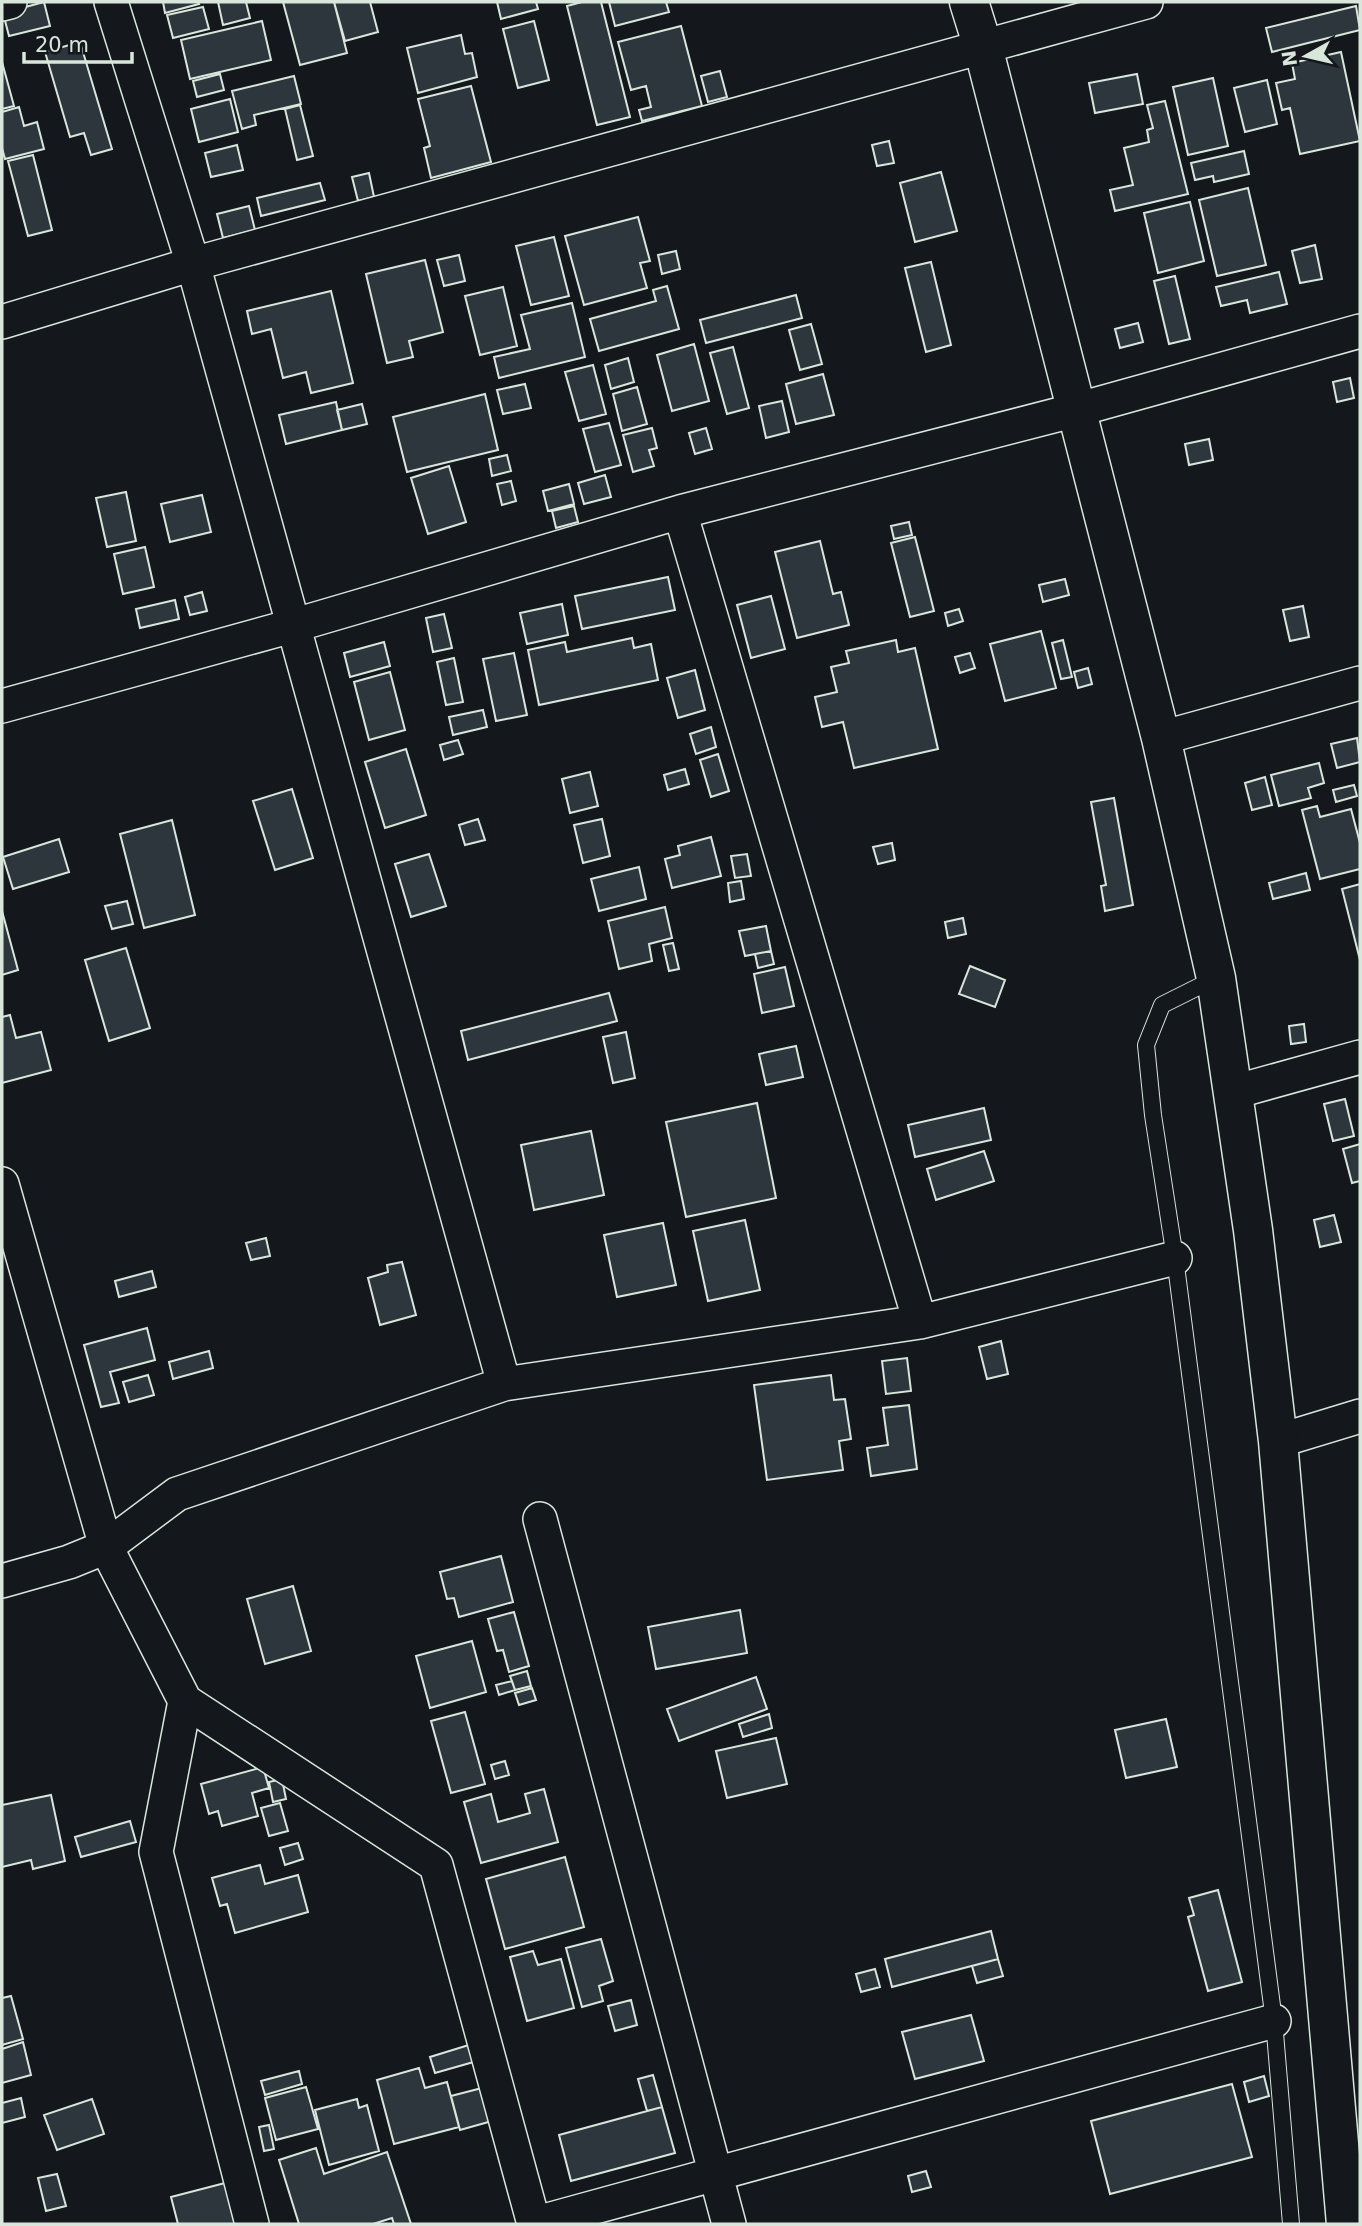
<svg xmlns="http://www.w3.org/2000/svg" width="1362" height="2226" viewBox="0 0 1362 2226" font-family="'DejaVu Sans',sans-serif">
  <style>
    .building { fill: #2c363c; stroke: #d8e6dc; stroke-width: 2 }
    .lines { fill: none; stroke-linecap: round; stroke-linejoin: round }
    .service-casing { stroke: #d8e6dc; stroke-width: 18 }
    .minor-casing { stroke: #d8e6dc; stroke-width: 36 }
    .secondary-casing { stroke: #d8e6dc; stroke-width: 41 }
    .service { stroke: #14181c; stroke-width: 16 }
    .minor { stroke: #14181c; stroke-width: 33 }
    .secondary { stroke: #14181c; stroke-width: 38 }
  </style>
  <rect width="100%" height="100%" fill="#14181c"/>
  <path class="building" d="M 44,2 L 50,26 L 9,36 L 3,13 Z
    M 163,2 L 198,2 L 199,4 L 165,13 Z
    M 218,2 L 246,2 L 250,18 L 223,25 Z
    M 283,2 L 334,2 L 347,53 L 300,65 Z
    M 334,2 L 370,2 L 378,32 L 345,41 Z
    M 497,2 L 536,2 L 538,9 L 501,19 Z
    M 582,2 L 601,2 L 630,117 L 597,125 L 567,6 Z
    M 609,2 L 666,2 L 669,12 L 615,26 Z
    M 1356,6 L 1360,30 L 1272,52 L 1266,28 Z
    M 203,7 L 209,29 L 173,38 L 167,15 Z
    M 262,21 L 271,60 L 190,79 L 181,40 Z
    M 534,21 L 549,80 L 518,88 L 503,29 Z
    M 681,26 L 702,106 L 642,121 L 639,110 L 651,107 L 646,86 L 631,90 L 618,42 Z
    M 461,35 L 465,54 L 472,53 L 477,77 L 418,93 L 407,48 Z
    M 80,42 L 112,149 L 91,155 L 84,133 L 70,137 L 45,52 Z
    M 1341,52 L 1360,141 L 1300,154 L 1290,108 L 1282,110 L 1276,83 L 1295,79 L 1292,63 Z
    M 2,62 L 14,106 L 2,109 Z
    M 720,71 L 727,97 L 708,102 L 701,76 Z
    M 220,74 L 224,90 L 197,97 L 193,81 Z
    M 1137,74 L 1143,104 L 1095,113 L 1089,83 Z
    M 294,76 L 301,104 L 254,115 L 256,125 L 242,129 L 232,91 Z
    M 1213,78 L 1228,146 L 1188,155 L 1173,87 Z
    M 1267,80 L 1277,124 L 1245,132 L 1234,88 Z
    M 471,86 L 491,162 L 431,178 L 424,148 L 430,146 L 418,99 Z
    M 230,99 L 238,132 L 199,142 L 191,109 Z
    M 1165,101 L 1188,194 L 1115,211 L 1110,190 L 1133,185 L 1124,148 L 1149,142 L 1147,130 L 1153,128 L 1147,105 Z
    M 300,105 L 313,156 L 297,160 L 285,109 Z
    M 19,107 L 24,126 L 37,122 L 44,149 L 5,159 L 2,148 L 2,112 Z
    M 889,141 L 894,163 L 877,166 L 872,145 Z
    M 237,145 L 243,170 L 211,177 L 205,153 Z
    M 1244,151 L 1249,174 L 1214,182 L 1213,176 L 1195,180 L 1191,163 Z
    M 33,155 L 52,230 L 28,236 L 8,161 Z
    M 941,172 L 957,231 L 915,242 L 900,183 Z
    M 369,173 L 374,197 L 358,201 L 352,177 Z
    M 320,183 L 325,200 L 261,216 L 257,198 Z
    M 1248,188 L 1266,265 L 1217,276 L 1199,200 Z
    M 1190,202 L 1204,261 L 1158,273 L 1144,213 Z
    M 249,206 L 255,230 L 223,238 L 217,214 Z
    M 638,217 L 650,261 L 640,263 L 647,288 L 584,305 L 565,236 Z
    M 554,237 L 569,296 L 531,305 L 516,246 Z
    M 1315,245 L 1322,279 L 1300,283 L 1292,251 Z
    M 676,251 L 680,269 L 662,274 L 658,255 Z
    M 459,255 L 465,281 L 444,286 L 437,260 Z
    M 425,260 L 443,332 L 409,341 L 413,357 L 387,363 L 366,274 Z
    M 931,262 L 951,345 L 926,352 L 905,268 Z
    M 1279,272 L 1287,304 L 1250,313 L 1247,300 L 1221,306 L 1216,287 Z
    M 1175,276 L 1190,339 L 1169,344 L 1154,281 Z
    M 667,286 L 679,329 L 599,351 L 590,319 L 656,301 L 653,290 Z
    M 503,287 L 517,346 L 480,355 L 465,296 Z
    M 331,291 L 353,383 L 311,393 L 306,372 L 283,378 L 271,329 L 252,334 L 247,311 Z
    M 796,295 L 802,318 L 706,343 L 700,320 Z
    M 572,303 L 585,357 L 499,378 L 494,357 L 530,349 L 521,315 Z
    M 1138,323 L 1143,342 L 1120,348 L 1115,329 Z
    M 811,324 L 822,364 L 800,370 L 789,330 Z
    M 694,344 L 709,401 L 672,411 L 657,355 Z
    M 733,347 L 749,408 L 727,414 L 710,353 Z
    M 628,358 L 634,382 L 611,389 L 605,365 Z
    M 593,365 L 606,414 L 579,421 L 565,372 Z
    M 823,374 L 834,415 L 796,424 L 786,384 Z
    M 1350,378 L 1354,398 L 1337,402 L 1333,382 Z
    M 525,384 L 531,408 L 503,414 L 497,390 Z
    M 637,387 L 647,424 L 622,431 L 613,394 Z
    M 485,394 L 498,450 L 407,472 L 393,417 Z
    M 782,401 L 789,432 L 766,438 L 759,406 Z
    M 336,402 L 342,430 L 286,444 L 279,415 Z
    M 362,404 L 367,424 L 342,430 L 337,410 Z
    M 609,423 L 621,465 L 595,472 L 583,429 Z
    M 652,428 L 657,448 L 649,450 L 654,466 L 633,472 L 623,435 Z
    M 706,428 L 712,449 L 695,454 L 689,433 Z
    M 1209,439 L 1213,460 L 1189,465 L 1185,444 Z
    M 507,455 L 511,471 L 492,476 L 489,459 Z
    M 449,466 L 466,522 L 428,534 L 411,478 Z
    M 605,475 L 611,497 L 584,504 L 578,483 Z
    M 511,481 L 516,501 L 502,505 L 497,484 Z
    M 569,484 L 574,504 L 548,511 L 543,491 Z
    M 126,492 L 136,541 L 107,547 L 96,498 Z
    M 202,495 L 211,532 L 170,542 L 161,504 Z
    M 574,506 L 578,522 L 556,528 L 552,511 Z
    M 909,522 L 912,535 L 894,539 L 891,526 Z
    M 915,537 L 934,611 L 910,617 L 891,543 Z
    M 820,541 L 833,594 L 841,592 L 849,625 L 797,638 L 775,552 Z
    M 145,547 L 154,587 L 123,594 L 114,554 Z
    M 668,577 L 675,610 L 582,629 L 575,596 Z
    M 1065,579 L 1069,595 L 1043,602 L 1039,585 Z
    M 202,592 L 207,611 L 190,615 L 185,597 Z
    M 771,596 L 785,649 L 751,658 L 737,605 Z
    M 175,600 L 179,619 L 140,628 L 136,609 Z
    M 562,604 L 568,635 L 527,644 L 520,613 Z
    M 1303,606 L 1309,637 L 1290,641 L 1283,610 Z
    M 959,609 L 963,621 L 948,626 L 945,613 Z
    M 444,614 L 452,648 L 433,652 L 426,618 Z
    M 1041,631 L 1056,688 L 1005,701 L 990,644 Z
    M 632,638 L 634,648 L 651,644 L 658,680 L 539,705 L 528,650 L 565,642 L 567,652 Z
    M 896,640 L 898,652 L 915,648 L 938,749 L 854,768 L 843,722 L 822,727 L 815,697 L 837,692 L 831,667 L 849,663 L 846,651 Z
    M 1063,640 L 1072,677 L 1061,679 L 1052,643 Z
    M 384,642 L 390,666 L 350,677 L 344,653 Z
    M 514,653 L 527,715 L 496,721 L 483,659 Z
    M 970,653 L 975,668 L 960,673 L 955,657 Z
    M 454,658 L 463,702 L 446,705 L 437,662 Z
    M 1088,668 L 1092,684 L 1078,688 L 1074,672 Z
    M 695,670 L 705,710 L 678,718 L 667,678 Z
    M 390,672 L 405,730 L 369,740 L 354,682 Z
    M 483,710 L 487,727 L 453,735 L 449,717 Z
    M 711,727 L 716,747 L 696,754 L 690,734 Z
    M 1357,738 L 1360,762 L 1337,768 L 1331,744 Z
    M 458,740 L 463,754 L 444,760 L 440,745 Z
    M 406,749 L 426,815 L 385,828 L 365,762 Z
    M 718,754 L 729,791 L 711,797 L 700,760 Z
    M 1319,763 L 1324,783 L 1308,788 L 1311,798 L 1279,806 L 1271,775 Z
    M 685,769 L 689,784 L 668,790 L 664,775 Z
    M 590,772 L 598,806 L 570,813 L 562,779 Z
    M 1265,777 L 1272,805 L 1252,810 L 1245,783 Z
    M 1354,785 L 1357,796 L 1336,802 L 1333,790 Z
    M 292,789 L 313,858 L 275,870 L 253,801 Z
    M 1114,798 L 1133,905 L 1105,911 L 1101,886 L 1106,885 L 1091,802 Z
    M 1317,806 L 1320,817 L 1351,809 L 1360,843 L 1360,869 L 1320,879 L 1302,810 Z
    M 478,819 L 485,840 L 465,845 L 459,825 Z
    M 602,819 L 610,856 L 583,863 L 574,825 Z
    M 172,820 L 195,915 L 144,928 L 120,834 Z
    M 711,837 L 721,876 L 672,888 L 665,859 L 680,855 L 678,846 Z
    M 59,839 L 69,872 L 13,889 L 3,857 Z
    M 892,843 L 895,860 L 878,864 L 873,847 Z
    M 429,854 L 446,906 L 411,917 L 395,864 Z
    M 747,854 L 751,876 L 735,878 L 731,856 Z
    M 639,867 L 646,899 L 599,911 L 591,879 Z
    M 1306,873 L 1310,890 L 1273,899 L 1269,883 Z
    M 741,881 L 744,899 L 730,902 L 728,883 Z
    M 1360,884 L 1360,960 L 1342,889 Z
    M 127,901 L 133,924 L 112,929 L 105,906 Z
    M 665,907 L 672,938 L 649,944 L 652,961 L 619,969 L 608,921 Z
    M 2,911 L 18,970 L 2,975 Z
    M 963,918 L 966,934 L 948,938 L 945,922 Z
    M 766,926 L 771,951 L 745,956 L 739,931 Z
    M 673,943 L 679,969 L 669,971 L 663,945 Z
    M 126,948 L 150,1028 L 109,1041 L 85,960 Z
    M 771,951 L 774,964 L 758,968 L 755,954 Z
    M 970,966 L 1005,980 L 995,1007 L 959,994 Z
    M 785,967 L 794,1006 L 762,1013 L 754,974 Z
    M 609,993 L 617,1021 L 468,1060 L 461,1031 Z
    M 10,1015 L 16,1038 L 41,1032 L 51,1070 L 2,1083 L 2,1017 Z
    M 1304,1024 L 1306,1042 L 1291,1044 L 1289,1026 Z
    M 626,1032 L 635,1078 L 613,1083 L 603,1037 Z
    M 796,1046 L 803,1077 L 766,1085 L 759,1054 Z
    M 1345,1099 L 1354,1136 L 1333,1141 L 1324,1104 Z
    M 757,1103 L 776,1198 L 686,1217 L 666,1122 Z
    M 984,1108 L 991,1140 L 915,1157 L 908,1125 Z
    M 591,1131 L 604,1195 L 534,1210 L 521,1145 Z
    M 1360,1144 L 1360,1181 L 1352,1183 L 1343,1149 Z
    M 984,1151 L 994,1181 L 936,1200 L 927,1169 Z
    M 1334,1215 L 1341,1242 L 1320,1247 L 1314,1220 Z
    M 745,1220 L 760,1290 L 708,1301 L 693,1231 Z
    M 663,1223 L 676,1285 L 617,1297 L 604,1235 Z
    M 266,1238 L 270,1256 L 251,1260 L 246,1243 Z
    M 402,1262 L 416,1315 L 380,1325 L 368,1278 L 388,1272 L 387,1265 Z
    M 152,1271 L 156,1287 L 119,1297 L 115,1281 Z
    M 147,1328 L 155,1360 L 110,1372 L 119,1403 L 101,1407 L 84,1345 Z
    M 1001,1341 L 1008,1374 L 987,1379 L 979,1347 Z
    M 209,1351 L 213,1368 L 173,1379 L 169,1362 Z
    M 907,1358 L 911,1391 L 886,1394 L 882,1361 Z
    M 148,1375 L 154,1395 L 129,1402 L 123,1382 Z
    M 831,1375 L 834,1400 L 845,1399 L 851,1439 L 839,1441 L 843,1470 L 767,1480 L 754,1385 Z
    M 909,1405 L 917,1469 L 871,1476 L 867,1448 L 888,1445 L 883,1408 Z
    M 501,1556 L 513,1602 L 459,1617 L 454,1598 L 447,1599 L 440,1572 Z
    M 293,1586 L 311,1651 L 265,1664 L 247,1599 Z
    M 740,1610 L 747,1653 L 656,1669 L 648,1627 Z
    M 514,1612 L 529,1666 L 509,1672 L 503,1650 L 497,1651 L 488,1619 Z
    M 472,1641 L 486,1692 L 430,1708 L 416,1656 Z
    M 527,1671 L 531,1686 L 515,1690 L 510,1676 Z
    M 756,1677 L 767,1709 L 679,1741 L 667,1709 Z
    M 512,1681 L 515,1690 L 499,1695 L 496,1685 Z
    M 532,1688 L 536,1700 L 519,1705 L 515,1693 Z
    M 465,1712 L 485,1784 L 451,1793 L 431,1721 Z
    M 769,1714 L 772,1728 L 743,1737 L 739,1724 Z
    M 1166,1719 L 1177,1767 L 1126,1778 L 1115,1730 Z
    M 776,1738 L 787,1784 L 727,1798 L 716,1751 Z
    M 505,1761 L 509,1775 L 495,1779 L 491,1765 Z
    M 263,1767 L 269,1788 L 252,1793 L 258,1816 L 222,1826 L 218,1811 L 209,1814 L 201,1784 Z
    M 282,1779 L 286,1799 L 273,1802 L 269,1782 Z
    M 544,1789 L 558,1842 L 481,1863 L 464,1802 L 491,1794 L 498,1822 L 530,1813 L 525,1794 Z
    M 51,1795 L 65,1861 L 33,1869 L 31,1860 L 2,1867 L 2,1805 Z
    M 280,1803 L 288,1831 L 269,1836 L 261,1808 Z
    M 130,1821 L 136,1842 L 81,1857 L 75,1837 Z
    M 298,1843 L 303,1859 L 285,1865 L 280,1848 Z
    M 565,1857 L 584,1927 L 505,1949 L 486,1879 Z
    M 260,1865 L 265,1884 L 298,1875 L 308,1912 L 235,1933 L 227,1904 L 220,1906 L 212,1878 Z
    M 1218,1890 L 1242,1982 L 1208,1991 L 1188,1917 L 1194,1915 L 1189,1898 Z
    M 991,1931 L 998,1959 L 892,1987 L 885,1959 Z
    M 601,1939 L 613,1981 L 599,1986 L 603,2001 L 582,2007 L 566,1948 Z
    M 533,1951 L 538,1965 L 561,1959 L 574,2008 L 527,2021 L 510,1957 Z
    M 998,1959 L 1003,1976 L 977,1983 L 972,1966 Z
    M 875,1969 L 880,1987 L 861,1992 L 856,1974 Z
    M 11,1996 L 23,2039 L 2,2045 L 2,1998 Z
    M 631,2000 L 637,2025 L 615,2031 L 608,2006 Z
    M 971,2015 L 984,2061 L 915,2079 L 902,2032 Z
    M 23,2042 L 31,2075 L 2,2083 L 2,2049 Z
    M 472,2044 L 477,2061 L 435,2073 L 430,2057 Z
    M 419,2068 L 425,2088 L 447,2082 L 459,2127 L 394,2144 L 377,2080 Z
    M 299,2071 L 302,2084 L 265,2095 L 261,2081 Z
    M 653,2075 L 662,2107 L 647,2111 L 638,2079 Z
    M 1264,2076 L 1269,2096 L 1249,2102 L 1244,2082 Z
    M 1232,2084 L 1252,2157 L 1110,2194 L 1091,2121 Z
    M 306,2087 L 318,2129 L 276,2140 L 265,2098 Z
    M 482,2088 L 492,2121 L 460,2130 L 451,2096 Z
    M 21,2098 L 25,2117 L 2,2123 L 2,2103 Z
    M 92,2099 L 104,2134 L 57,2150 L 44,2115 Z
    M 357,2099 L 359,2108 L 367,2105 L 379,2151 L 329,2165 L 315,2110 Z
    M 662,2107 L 675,2153 L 571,2181 L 559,2135 Z
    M 269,2125 L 274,2149 L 264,2151 L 259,2127 Z
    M 316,2148 L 324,2174 L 387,2152 L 411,2224 L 394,2224 L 392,2218 L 373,2224 L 299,2224 L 279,2160 Z
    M 926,2171 L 931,2187 L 912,2192 L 908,2176 Z
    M 57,2174 L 66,2206 L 46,2211 L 38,2178 Z
    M 225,2183 L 235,2224 L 178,2224 L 171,2197 Z"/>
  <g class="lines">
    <defs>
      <path id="service" d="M 1216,978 L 1162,1005 L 1146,1045 L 1153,1115 L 1175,1258 L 1274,2021 L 1291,2224"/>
      <path id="minor" d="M 111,2 L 193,264 L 504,1384
        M 2,4 L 10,2
        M 2,322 L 193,264 L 1146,2
        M 680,512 L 920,1322
        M 2,706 L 292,626 L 680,512 L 1076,410 L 1360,331
        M 1161,738 L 1360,683
        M 1234,1092 L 1360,1057
        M 2,1184 L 106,1547 L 185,1701 L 436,1865 L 534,2224
        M 1278,1441 L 1360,1416
        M 540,1519 L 729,2224
        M 2,1581 L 69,1562 L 106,1547 L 177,1494 L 504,1384 L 920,1322 L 1175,1258
        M 185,1701 L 156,1852 L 252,2224
        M 533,2224 L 1274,2021"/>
      <path id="secondary" d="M 969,2 L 983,47 L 1161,738 L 1216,978 L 1253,1230 L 1278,1441 L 1346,2224"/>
    </defs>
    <use href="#service" class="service-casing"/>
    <use href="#minor" class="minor-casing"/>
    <use href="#secondary" class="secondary-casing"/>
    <use href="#service" class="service"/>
    <use href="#minor" class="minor"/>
    <use href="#secondary" class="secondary"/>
  </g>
  <rect width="1362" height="2226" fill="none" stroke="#d8e6dc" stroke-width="7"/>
  <g transform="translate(1306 56) rotate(262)" stroke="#14181c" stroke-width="5" paint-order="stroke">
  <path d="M0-5L12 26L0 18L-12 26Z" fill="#d8e6dc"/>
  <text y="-10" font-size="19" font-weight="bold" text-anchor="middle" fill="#d8e6dc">N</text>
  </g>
  <path d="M24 52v10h108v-10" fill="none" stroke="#d8e6dc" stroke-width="3.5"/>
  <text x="35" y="52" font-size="21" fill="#d8e6dc" stroke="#14181c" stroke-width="5" paint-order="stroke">20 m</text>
</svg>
